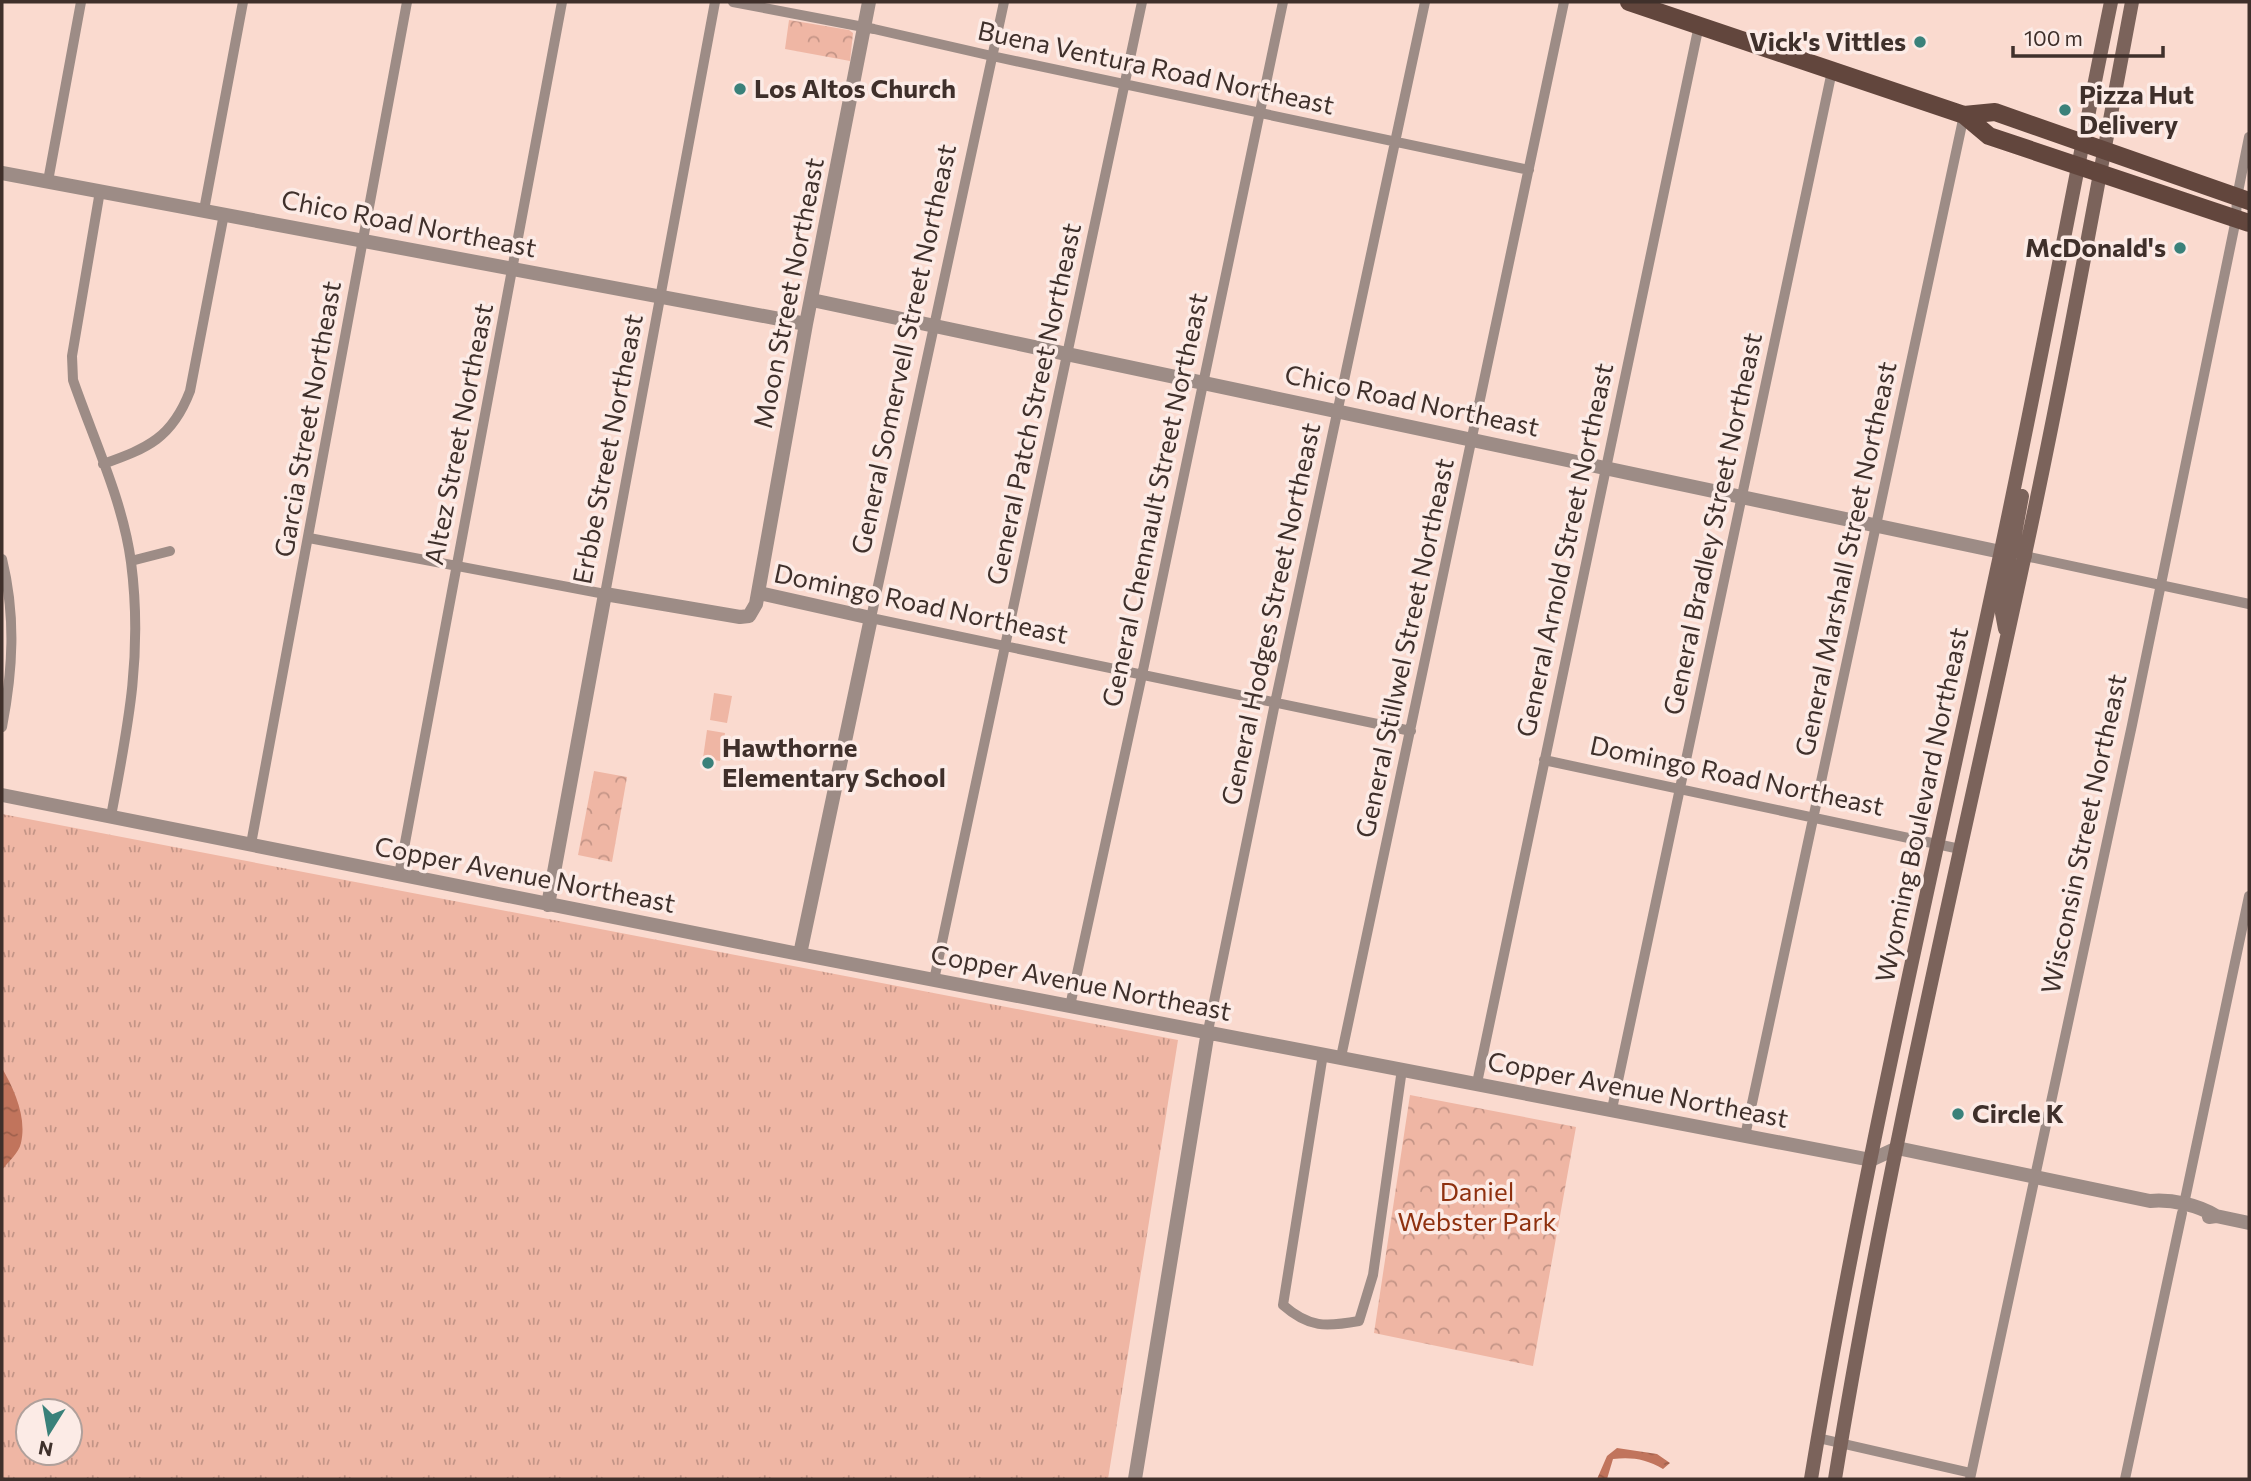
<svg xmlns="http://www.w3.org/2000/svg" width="2251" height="1481" viewBox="0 0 2251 1481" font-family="Commissioner,sans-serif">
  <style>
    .grass { fill: url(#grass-tufts); fill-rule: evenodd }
    .forest { fill: url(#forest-crowns) }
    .pitch { fill: #efb6a4 }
    .water { fill: url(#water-ripples) }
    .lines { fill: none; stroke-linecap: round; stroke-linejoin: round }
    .minor { stroke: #9d8c86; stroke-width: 10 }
    .tertiary { stroke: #9d8c86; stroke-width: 14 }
    .secondary { stroke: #7b635b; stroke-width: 14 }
    .primary { stroke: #62463d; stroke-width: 18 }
    .poi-dot { fill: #3a817a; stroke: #fcebe6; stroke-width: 2.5 }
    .labels { text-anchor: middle; stroke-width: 7; stroke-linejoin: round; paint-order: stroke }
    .poi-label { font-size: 26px; font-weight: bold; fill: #3f302b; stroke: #fcebe6; text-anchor: start }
    .street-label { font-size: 26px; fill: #3f302b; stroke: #fcebe6 }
    .park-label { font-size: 26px; fill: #8f310f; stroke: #fcebe6 }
  </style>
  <defs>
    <pattern id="grass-tufts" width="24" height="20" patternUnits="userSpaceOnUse" patternTransform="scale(1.75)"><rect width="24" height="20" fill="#efb6a4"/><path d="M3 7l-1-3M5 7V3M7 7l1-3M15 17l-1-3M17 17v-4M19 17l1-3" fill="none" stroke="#c39486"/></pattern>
    <pattern id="forest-crowns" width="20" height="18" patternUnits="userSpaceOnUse" patternTransform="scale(1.75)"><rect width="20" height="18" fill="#efb6a4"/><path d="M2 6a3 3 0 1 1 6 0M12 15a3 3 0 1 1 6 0" fill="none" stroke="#c39486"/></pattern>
    <pattern id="water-ripples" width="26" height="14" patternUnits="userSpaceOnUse" patternTransform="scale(1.75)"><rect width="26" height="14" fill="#c1745c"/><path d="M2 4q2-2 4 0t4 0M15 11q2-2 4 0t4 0" fill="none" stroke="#9e604c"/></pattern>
  </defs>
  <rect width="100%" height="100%" fill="#fadacf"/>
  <path class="grass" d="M 2,814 L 1178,1040 L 1108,1479 L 2,1479 ZM 28,1411 L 70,1411 L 70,1453 L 28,1453 Z"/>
  <path class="forest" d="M 789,20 L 849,30 L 853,33 L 850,61 L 785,49 Z
    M 594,771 L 627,777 L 612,862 L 578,855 Z
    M 1410,1095 L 1576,1127 L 1533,1366 L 1374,1333 Z"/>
  <path class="pitch" d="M 714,693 L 732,696 L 727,723 L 710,720 Z
    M 707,730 L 725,733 L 720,761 L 703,758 Z"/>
  <path class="water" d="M 2,1068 C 14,1089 27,1117 21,1143 C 19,1153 8,1162 2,1170 Z
    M 1617,1448 L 1657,1454 L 1670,1463 L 1663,1469 C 1646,1459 1632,1457 1613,1459 L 1607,1479 L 1597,1479 L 1607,1456 Z"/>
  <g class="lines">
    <path class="minor" d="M 733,2 L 874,29 L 992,56 L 1529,170
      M 1004,2 L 871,618 L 1411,731
      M 48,181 L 81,2
      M 100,191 L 72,356 L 73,380 C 93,438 123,501 131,562 C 143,654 128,727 111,816
      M 204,210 L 243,2
      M 103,464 C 148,448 172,438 190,391 L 224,214
      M 309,538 L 605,594 L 715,2
      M 2025,556 L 2249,604
      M 2,559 C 16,616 13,670 2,727
      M 131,561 L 170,551
      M 1544,760 L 1960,849
      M 251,844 L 407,2
      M 399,875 L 562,2
      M 934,980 L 1142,2
      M 1070,1006 L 1142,675 L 1283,2
      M 1208,1031 L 1275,703 L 1425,2
      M 1323,1054 L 1283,1305 C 1309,1328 1326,1327 1359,1321 L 1373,1275 L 1402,1069
      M 1341,1057 L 1564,2
      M 1477,1083 L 1699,25
      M 1612,1109 L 1832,71
      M 1745,1136 L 1964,115
      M 2184,1204 L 2249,896
      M 1818,1438 L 1971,1473
      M 1970,1479 L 2132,725 L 2236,219 L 2237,197 L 2249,137
      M 2125,1479 L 2182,1213"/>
    <path class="tertiary" d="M 2,173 L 806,324
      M 812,300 L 2001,552
      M 759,593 L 871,618 L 800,954
      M 2,795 L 789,952 L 1871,1160 L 1897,1148 L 2150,1201 C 2172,1199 2198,1205 2216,1216
      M 548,905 L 605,594 L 740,617 L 749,616 L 756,604 L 806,324 L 869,2
      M 2209,1217 L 2216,1216 L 2249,1223
      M 1135,1479 L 1208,1031"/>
    <path class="secondary" d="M 2022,496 L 2013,545 L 2016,550 L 2025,556
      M 2001,552 L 2008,556 L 2011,564 L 2002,613 L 2005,629
      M 1811,1479 C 1861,1175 1932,875 1996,574 C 2037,384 2072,192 2111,2
      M 1835,1479 C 1885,1170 1958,865 2024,559 C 2064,374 2097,188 2132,2"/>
    <path class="primary" d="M 1629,2 L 1964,115 L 1995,112 L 2249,201
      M 1964,115 L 1989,136 L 2249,223"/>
  </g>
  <g class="poi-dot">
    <circle cx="1920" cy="42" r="7"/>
    <circle cx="740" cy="89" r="7"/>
    <circle cx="2065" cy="110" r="7"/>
    <circle cx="2180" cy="248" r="7"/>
    <circle cx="708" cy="763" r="7"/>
    <circle cx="1958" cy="1114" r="7"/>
  </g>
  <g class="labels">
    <g class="poi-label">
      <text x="1906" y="51" text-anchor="end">Vick's Vittles</text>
      <text x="754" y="98">Los Altos Church</text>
      <text x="2079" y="104">Pizza Hut<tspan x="2079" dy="30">Delivery</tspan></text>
      <text x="2166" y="257" text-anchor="end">McDonald's</text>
      <text x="722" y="757">Hawthorne<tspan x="722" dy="30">Elementary School</tspan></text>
      <text x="1972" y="1123">Circle K</text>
    </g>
    <g class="street-label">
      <text transform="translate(1156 68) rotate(12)" y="9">Buena Ventura Road Northeast</text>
      <text transform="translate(409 224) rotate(11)" y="9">Chico Road Northeast</text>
      <text transform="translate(789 293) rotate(-79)" y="9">Moon Street Northeast</text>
      <text transform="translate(904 349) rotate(-78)" y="9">General Somervell Street Northeast</text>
      <text transform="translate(1412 401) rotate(12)" y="9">Chico Road Northeast</text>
      <text transform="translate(1034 404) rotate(-78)" y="9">General Patch Street Northeast</text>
      <text transform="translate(308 419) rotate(-80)" y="9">Garcia Street Northeast</text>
      <text transform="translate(459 434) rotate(-79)" y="9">Altez Street Northeast</text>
      <text transform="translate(608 449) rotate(-79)" y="9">Erbbe Street Northeast</text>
      <text transform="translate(1155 500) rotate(-78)" y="9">General Chennault Street Northeast</text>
      <text transform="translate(1713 524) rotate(-78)" y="9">General Bradley Street Northeast</text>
      <text transform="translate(1565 550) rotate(-78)" y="9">General Arnold Street Northeast</text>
      <text transform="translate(1846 559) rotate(-78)" y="9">General Marshall Street Northeast</text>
      <text transform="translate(921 604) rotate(12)" y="9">Domingo Road Northeast</text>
      <text transform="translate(1271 614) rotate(-78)" y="9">General Hodges Street Northeast</text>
      <text transform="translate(1405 648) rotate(-78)" y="9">General Stillwel Street Northeast</text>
      <text transform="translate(1737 776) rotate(12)" y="9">Domingo Road Northeast</text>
      <text transform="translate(1922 805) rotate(-78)" y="9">Wyoming Boulevard Northeast</text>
      <text transform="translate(2084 834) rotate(-78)" y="9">Wisconsin Street Northeast</text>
      <text transform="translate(525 875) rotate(11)" y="9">Copper Avenue Northeast</text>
      <text transform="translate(1081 983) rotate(11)" y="9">Copper Avenue Northeast</text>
      <text transform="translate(1638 1090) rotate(11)" y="9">Copper Avenue Northeast</text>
    </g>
    <g class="park-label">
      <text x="1477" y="1201">Daniel<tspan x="1477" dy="30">Webster Park</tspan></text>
    </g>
  </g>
  <rect width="2251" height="1481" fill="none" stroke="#3f302b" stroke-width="7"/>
  <g transform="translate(49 1432) rotate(191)"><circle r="33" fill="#fcebe6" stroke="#b0a09b" stroke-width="2"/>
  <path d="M0-5L12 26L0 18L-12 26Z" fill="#3a817a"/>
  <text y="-10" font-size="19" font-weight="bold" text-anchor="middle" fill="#3f302b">N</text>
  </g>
  <path d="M2013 46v10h150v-10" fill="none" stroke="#3f302b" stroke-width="3.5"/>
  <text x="2024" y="46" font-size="21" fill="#3f302b" stroke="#fcebe6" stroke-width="5" paint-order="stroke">100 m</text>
</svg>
